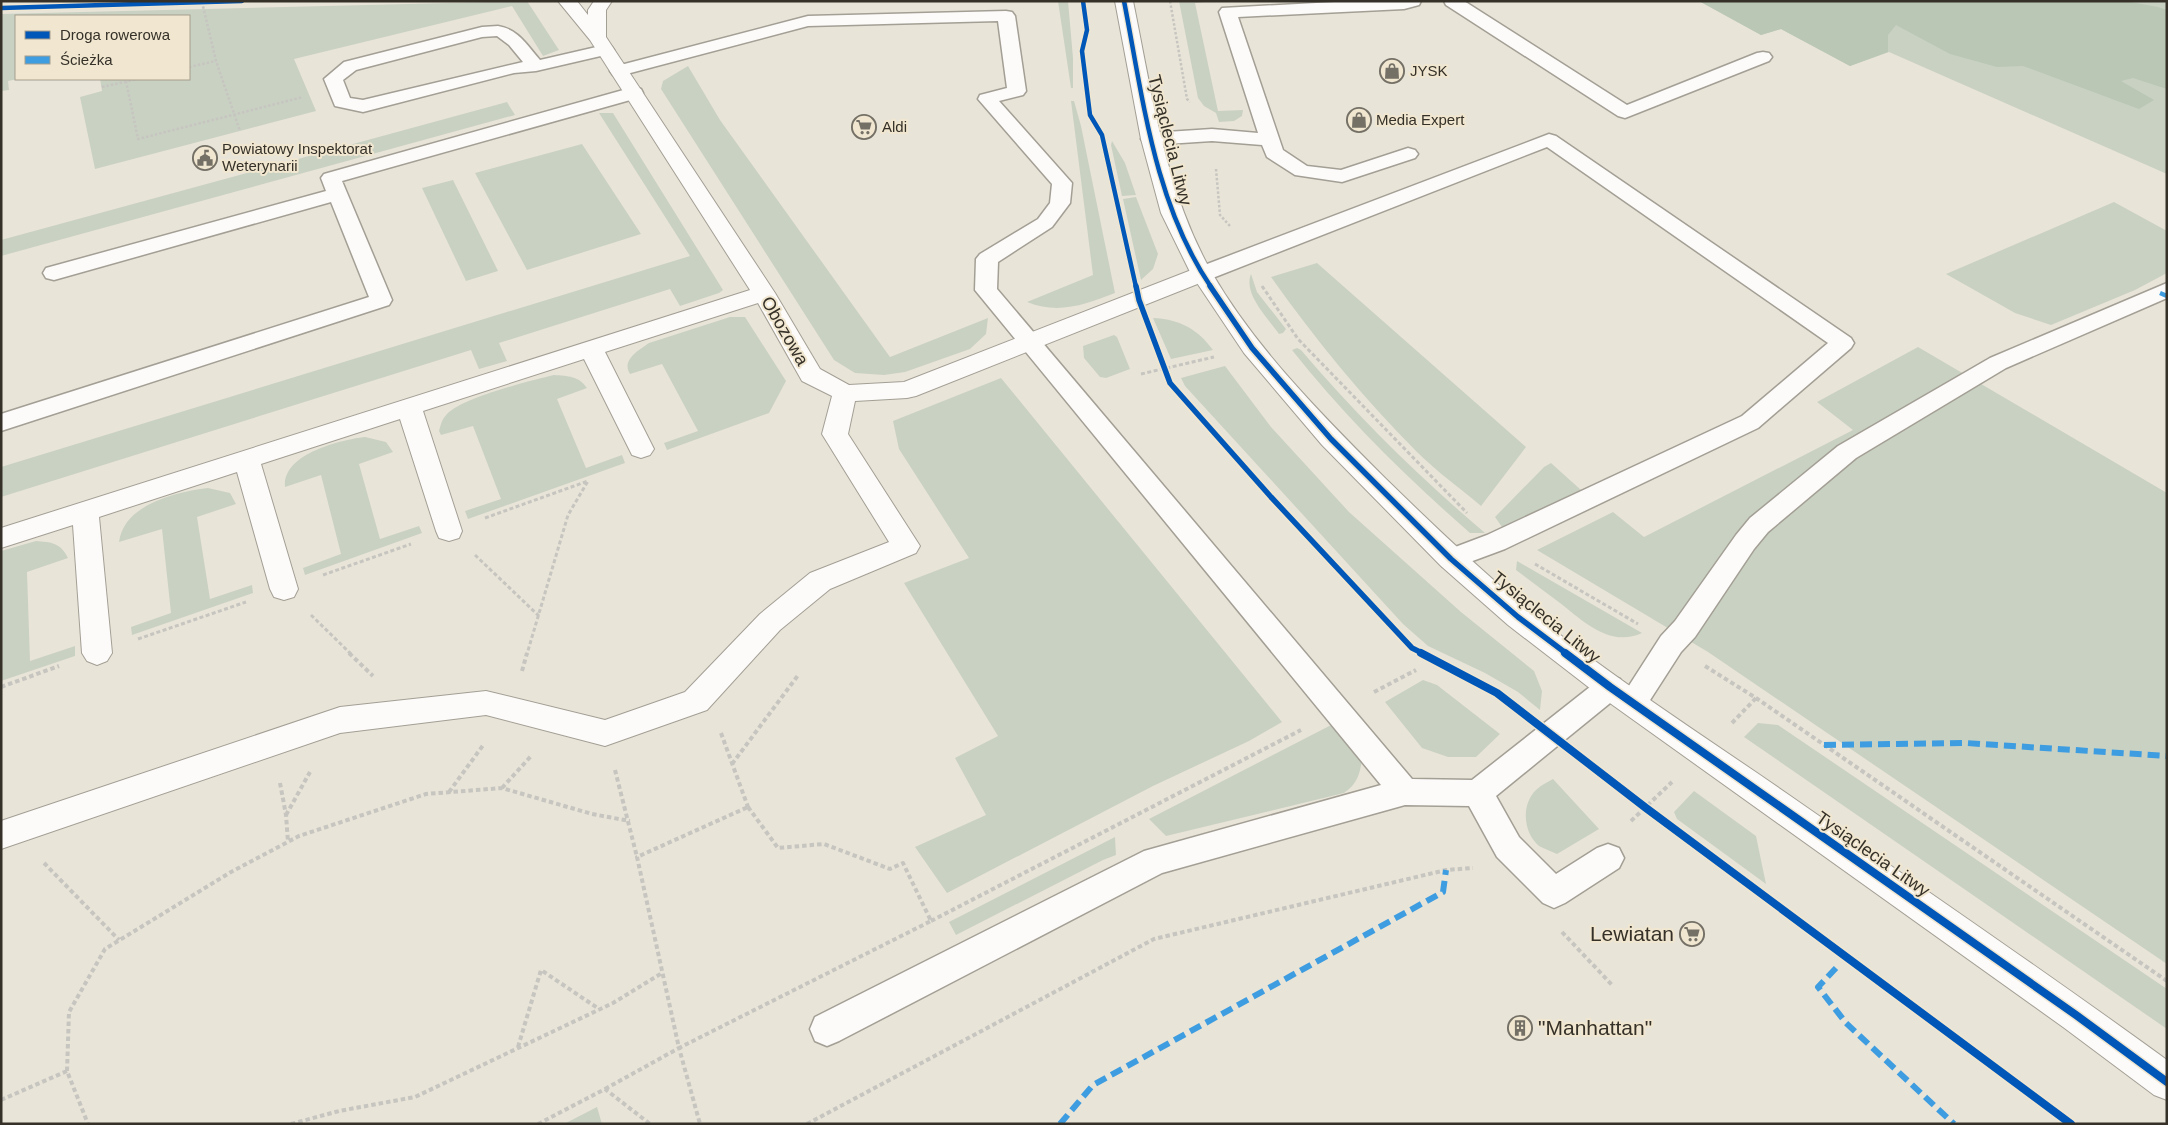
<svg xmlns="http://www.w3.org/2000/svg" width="2168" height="1125" viewBox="0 0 2168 1125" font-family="Helvetica,sans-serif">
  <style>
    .green { fill: #c9d1c3 }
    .forest { fill: #bac7b5 }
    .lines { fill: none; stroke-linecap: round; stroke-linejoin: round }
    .lane-casing { stroke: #a39f95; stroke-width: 3 }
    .street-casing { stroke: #a39f95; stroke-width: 2 }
    .secondary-casing { stroke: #a39f95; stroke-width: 2 }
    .path-far2 { stroke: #c6c5c0; stroke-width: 2.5; stroke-dasharray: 2.5 2; stroke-linecap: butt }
    .path-far1 { stroke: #c6c5c0; stroke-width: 3; stroke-dasharray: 4 2.5; stroke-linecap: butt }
    .path { stroke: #c6c5c0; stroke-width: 4; stroke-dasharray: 4.5 3; stroke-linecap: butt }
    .lane { fill: #fcfbf9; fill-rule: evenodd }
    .street { fill: #fcfbf9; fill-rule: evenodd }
    .secondary { fill: #fcfbf9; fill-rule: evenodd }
    .quiet-far1 { stroke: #3e9de0; stroke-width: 4.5; stroke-dasharray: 9 4.5; stroke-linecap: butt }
    .quiet { stroke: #3e9de0; stroke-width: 6; stroke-dasharray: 12 6; stroke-linecap: butt }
    .cycleway-far2-casing { stroke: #f1e7d0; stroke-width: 7 }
    .cycleway-far1-casing { stroke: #f1e7d0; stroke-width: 9 }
    .cycleway-casing { stroke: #f1e7d0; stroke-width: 11 }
    .cycleway-far2 { stroke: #0057b8; stroke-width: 4.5 }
    .cycleway-far1 { stroke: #0057b8; stroke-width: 5.5 }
    .cycleway { stroke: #0057b8; stroke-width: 8 }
    .labels { text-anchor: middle; stroke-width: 4; stroke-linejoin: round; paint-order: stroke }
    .far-poi-label { font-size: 15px; fill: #353128; stroke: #f1e7d0; text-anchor: start }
    .street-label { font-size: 18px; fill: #353128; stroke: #f1e7d0 }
    .near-poi-label { font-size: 21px; fill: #353128; stroke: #f1e7d0; text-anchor: end }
  </style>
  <rect width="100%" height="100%" fill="#e9e4d8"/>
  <path class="green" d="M 527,1 L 559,50 L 543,56 L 512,6 L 294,59 L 316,111 L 95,169 L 80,97 L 102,91 L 100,79 L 189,79 L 189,16 L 16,16 L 16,79 L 18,79 L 8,81 L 9,90 L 1,91 L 1,14 Z
    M 1058,1 L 1068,1 L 1073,58 L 1073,88 L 1071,88 Z
    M 1179,1 L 1215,1 L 1195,3 L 1218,111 L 1243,110 L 1242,116 L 1234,121 L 1219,122 L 1216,113 L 1204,106 L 1198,98 Z
    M 1699,1 L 2167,1 L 2167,174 L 1889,52 L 1850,66 L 1781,29 L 1761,35 Z
    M 688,66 L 720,120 L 890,357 L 988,318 L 986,334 L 970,349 L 905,372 L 884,375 L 855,373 L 834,360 L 661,89 L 663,81 Z
    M 1071,101 L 1074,101 L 1081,126 L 1115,293 C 1086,304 1059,315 1027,302 L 1093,275 Z
    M 507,102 L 515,115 L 1,256 L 1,240 Z
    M 599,113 L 613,113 L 723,290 L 719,293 L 680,306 L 670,289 L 499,343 L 507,361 L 479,369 L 471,350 L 1,497 L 1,467 L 690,256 Z
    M 1112,141 L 1125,163 L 1136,195 L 1122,196 L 1111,145 Z
    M 582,144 L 641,234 L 527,270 L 475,173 Z
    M 453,180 L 498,271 L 466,281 L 422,188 Z
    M 1136,197 L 1158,254 L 1153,269 L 1141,280 L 1123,199 Z
    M 2114,202 L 2167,231 L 2167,273 L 2135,290 L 2051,325 L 2015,313 L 1946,274 Z
    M 1317,263 L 1526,447 L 1481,506 C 1460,488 1437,472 1417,452 C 1364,399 1315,339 1271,277 Z
    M 1251,274 L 1257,292 L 1286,329 L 1283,333 L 1279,334 C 1268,318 1243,294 1251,274 Z
    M 730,317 L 745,317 L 786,381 L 769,413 L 667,450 L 664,443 L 698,431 L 662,364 L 630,374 C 621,360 639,350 649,343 Z
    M 1153,318 C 1179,319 1198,329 1213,350 L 1171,359 Z
    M 1114,335 L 1117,337 L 1130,369 L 1106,378 L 1100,377 L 1084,358 L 1083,346 Z
    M 1918,347 L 2167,493 L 2167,964 L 1708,652 L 1537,550 L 1613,512 L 1644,537 L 1853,430 L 1817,402 Z
    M 1297,348 L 1301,350 C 1358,417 1419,477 1485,533 L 1470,533 C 1406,477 1345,417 1292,350 Z
    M 1225,366 L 1271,427 L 1349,512 L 1461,612 L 1534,671 L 1542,691 L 1540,710 L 1518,692 L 1485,673 L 1428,646 L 1403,624 L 1185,386 L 1181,378 Z
    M 554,375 C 568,376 579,376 587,388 L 557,399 L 586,468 L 622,455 L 625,463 L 468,519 L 465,511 L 501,499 L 473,426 L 441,435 L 439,431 C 441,424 442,419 447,414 C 464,397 529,381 554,375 Z
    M 1001,378 L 1282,722 L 1249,741 L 1153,786 L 947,893 L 915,847 L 986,815 L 955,758 L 998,736 L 904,583 L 969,558 L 899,449 L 893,421 Z
    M 365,437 L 386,442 L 393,452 L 359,464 L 380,539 L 419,526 L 422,533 L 305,575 L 303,568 L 341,554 L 321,475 L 285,487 C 282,454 340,440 365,437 Z
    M 1551,463 L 1581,490 L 1502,527 L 1495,517 L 1544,467 Z
    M 208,488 L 230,493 L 236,504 L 197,517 L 210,599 L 252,585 L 253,593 L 132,635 L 131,627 L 171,613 L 162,529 L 119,542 C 124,504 176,492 208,488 Z
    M 36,541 C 51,542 61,543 68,558 L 27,572 L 30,661 L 75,646 L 75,656 L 1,681 L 1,551 Z
    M 1517,561 L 1642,633 C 1610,648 1583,621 1560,603 C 1545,592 1531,581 1516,570 Z
    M 1423,680 L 1437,685 L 1500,734 L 1476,757 L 1448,757 L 1422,748 L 1385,702 Z
    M 1337,722 L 1362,761 C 1359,776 1357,784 1344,793 L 1166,836 L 1149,819 Z
    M 1758,723 L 1778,725 L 2167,989 L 2167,1029 L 1744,737 Z
    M 1553,779 L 1599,829 L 1557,854 C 1551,851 1544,849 1539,846 C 1523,833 1521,804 1536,790 C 1541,785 1548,782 1553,779 Z
    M 1694,791 L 1756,836 L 1766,884 L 1677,819 L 1674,812 Z
    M 1115,837 L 1116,855 L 1103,860 L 956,935 L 949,922 Z
    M 597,1107 L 602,1124 L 564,1124 Z"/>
  <path class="forest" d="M 1699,1 L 2125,1 L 2158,7 L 2167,10 L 2167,89 L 2133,78 L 2121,81 L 2154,100 L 2139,109 L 2023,66 L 1997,67 L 1950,54 L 1896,25 L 1888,35 L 1888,52 L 1850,66 L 1781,29 L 1761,35 Z"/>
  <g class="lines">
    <defs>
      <path id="lane" d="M 1353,1 L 1421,1 L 1419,5 L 1404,9 L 1238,17 L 1283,150 L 1307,166 L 1341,170 L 1408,148 L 1415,150 L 1418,154 L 1415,158 L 1342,182 L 1295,175 L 1267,157 L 1262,145 L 1212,141 L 1151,145 L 1144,143 L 1141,139 L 1144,135 L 1151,133 L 1212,129 L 1258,133 L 1219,12 L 1222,8 Z
        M 1444,1 L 1464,1 L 1627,105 L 1757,53 L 1763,52 L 1769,53 L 1772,57 L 1769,61 L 1625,118 L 1618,116 L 1446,5 Z
        M 1006,11 L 1012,12 L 1015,16 L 1026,91 L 1023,95 L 999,101 L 1072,183 L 1070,203 L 1052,227 L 998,262 L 997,289 L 1412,779 L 1472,780 L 1600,679 L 1610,675 L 1620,679 L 1624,687 L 1620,695 L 1496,796 L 1519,837 L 1556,874 L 1597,848 L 1608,844 L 1619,848 L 1624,858 L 1619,868 L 1565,903 L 1554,908 L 1543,903 L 1497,857 L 1469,806 L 1405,805 L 1162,873 L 839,1041 L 827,1046 L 815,1041 L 810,1029 L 815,1017 L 1144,851 L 1381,785 L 975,290 L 976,259 L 980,254 L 1038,219 L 1050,203 L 1052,184 L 978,99 L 980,95 L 1007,88 L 998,21 L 808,26 L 619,76 L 613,75 L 610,71 L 613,67 L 808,16 Z
        M 498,26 C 518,29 527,45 540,60 L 605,45 L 611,46 L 614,50 L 611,54 L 605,55 L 536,71 L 514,73 L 363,112 L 335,106 L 324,79 L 344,62 L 482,27 ZM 497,36 L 509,45 L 523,62 L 363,100 L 350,98 L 343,80 L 356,70 L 482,37 Z
        M 634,87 L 641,89 L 643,93 L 641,97 L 342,181 L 392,300 L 389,305 L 1,431 L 1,414 L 369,297 L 331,202 L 54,280 L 46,278 L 43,273 L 46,268 L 326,191 L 321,178 L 324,174 Z
        M 1549,134 L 1556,136 L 1851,338 L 1854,343 L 1851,348 L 1758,428 L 1505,549 L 1451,569 L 1442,566 L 1438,559 L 1442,552 L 1487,535 L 1742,416 L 1828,343 L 1547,147 L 1210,279 L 1202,281 L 1194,279 L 1191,274 L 1194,269 Z
        M 2167,283 L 2167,298 L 2006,368 L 1856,458 L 1768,532 L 1754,549 L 1695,637 L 1681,652 L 1643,711 L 1633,715 L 1623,711 L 1619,703 L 1623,695 L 1661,636 L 1675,621 L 1736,535 L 1750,518 L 1838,446 L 1990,358 Z"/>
      <path id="street" d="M 558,1 L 577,1 L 588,15 L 588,10 L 594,1 L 612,1 L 606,10 L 606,37 L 775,293 L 820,369 L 849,385 L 904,382 L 1194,269 L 1202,267 L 1210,269 L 1213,274 L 1210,279 L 916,396 L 907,398 L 855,401 L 848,434 L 920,546 L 916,553 L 830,589 L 780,630 L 707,710 L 605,746 L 486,715 L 340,733 L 1,849 L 1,821 L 340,707 L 486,691 L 605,720 L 685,692 L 760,614 L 810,573 L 889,542 L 822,434 L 832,396 L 802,381 L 758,303 L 605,352 L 654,449 L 650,455 L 641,458 L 632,455 L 584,359 L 423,411 L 462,531 L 459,538 L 449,541 L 439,538 L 436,531 L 400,419 L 261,464 L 298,589 L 294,597 L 284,600 L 274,597 L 270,589 L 237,472 L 99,517 L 112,653 L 107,661 L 97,665 L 87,661 L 82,653 L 73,525 L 1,548 L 1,528 L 750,290 L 590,40 Z"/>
      <path id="secondary" d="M 1115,1 L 1133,1 C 1152,94 1165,190 1212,273 C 1256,349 1323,416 1385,478 C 1431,523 1477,567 1526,608 C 1610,676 1701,734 1789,795 C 1915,883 2042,969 2167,1060 L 2167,1100 L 2154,1095 L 2063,1027 L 1600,696 L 1508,625 L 1441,566 L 1322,445 L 1244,353 L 1191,274 L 1161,213 L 1141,139 Z"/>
    </defs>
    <use href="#lane" class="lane-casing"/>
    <use href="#street" class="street-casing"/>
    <use href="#secondary" class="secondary-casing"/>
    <path class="path-far2" d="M 1170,1 L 1187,99 L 1190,102
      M 202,2 L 216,61 L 240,131
      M 189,67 L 216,61
      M 126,81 L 138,139 L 303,97
      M 102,87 L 137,79
      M 1216,169 L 1220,215 L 1230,226"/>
    <path class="path-far1" d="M 1262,286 L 1298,339 L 1467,513
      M 1141,374 L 1214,357
      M 485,518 L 588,481 L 568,515 L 527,654
      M 475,555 L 539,616
      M 1535,564 L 1638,624
      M 323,575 L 411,544
      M 311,615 L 351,654
      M 138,639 L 246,602"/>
    <path class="path" d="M 349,653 L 373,676
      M 1705,666 L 1756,698 L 2167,981
      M 522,671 L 527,653
      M 1,687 L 59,666
      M 1374,692 L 1416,670
      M 1732,723 L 1756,698
      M 721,733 L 748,807
      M 732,764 L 799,674
      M 615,770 L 637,857
      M 280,783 L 286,815 L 288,842
      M 502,788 L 532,755
      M 449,792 L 484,744
      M 748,807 L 778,848 L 824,844 L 890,869 L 903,863 L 931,921 L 679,1048 L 637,857 Z
      M 286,815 L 310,772
      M 1631,821 L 1672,782
      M 44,863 L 119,940
      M 931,921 L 1301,730
      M 1562,932 L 1613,986
      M 518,1047 L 541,970 L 599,1009
      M 67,1071 L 69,1012 L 105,949 L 231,872 L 299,836 L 426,794 L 502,788 L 592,814 L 630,821
      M 605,1089 L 679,1048 L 700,1124
      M 1,1100 L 67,1071 L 88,1124
      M 291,1124 L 339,1111 L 415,1097 L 613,1003 L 662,973
      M 538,1124 L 605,1089 L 650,1124
      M 807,1124 L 1154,939 L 1446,870 L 1473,868"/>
    <use href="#lane" class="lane"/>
    <use href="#street" class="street"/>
    <use href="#secondary" class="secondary"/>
    <path class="quiet-far1" d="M 2160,293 L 2167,296"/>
    <path class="quiet" d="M 1824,745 L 1966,743 L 2167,756
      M 1836,968 L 1818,987 L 1846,1023 L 1954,1124
      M 1060,1124 L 1093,1085 L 1443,892 L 1446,870"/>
    <defs>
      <path id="cycleway-far2" d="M 1083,1 L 1087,30 L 1082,51 L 1090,115 L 1102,135 L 1136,287
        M 1124,1 C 1143,98 1154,203 1211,287
        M 1,8 L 242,1"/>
      <path id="cycleway-far1" d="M 1136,286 L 1139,300 L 1170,383 L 1271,497 L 1412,648 L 1424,654
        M 1210,286 L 1252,348 L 1331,439 L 1451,559 L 1518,617 L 1567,654"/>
      <path id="cycleway" d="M 1421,653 L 1497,693 L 1646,808 L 2071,1124
        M 1565,653 L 1610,687 L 2076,1015 L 2167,1082"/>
    </defs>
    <use href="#cycleway-far2" class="cycleway-far2-casing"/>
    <use href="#cycleway-far1" class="cycleway-far1-casing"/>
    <use href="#cycleway" class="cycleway-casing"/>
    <use href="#cycleway-far2" class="cycleway-far2"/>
    <use href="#cycleway-far1" class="cycleway-far1"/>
    <use href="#cycleway" class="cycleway"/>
  </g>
  <defs>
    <symbol id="shop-ring" viewBox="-11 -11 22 22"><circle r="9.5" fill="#f1e7d0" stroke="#747066" stroke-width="1.5"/><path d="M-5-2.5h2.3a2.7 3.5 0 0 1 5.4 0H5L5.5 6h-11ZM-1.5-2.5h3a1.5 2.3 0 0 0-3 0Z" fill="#747066"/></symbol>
    <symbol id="supermarket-ring" viewBox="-11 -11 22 22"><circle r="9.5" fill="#f1e7d0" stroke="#747066" stroke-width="1.5"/><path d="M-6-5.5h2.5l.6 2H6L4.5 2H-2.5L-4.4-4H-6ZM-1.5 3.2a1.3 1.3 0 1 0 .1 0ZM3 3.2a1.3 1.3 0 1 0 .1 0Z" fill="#747066"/></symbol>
    <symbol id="civic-ring" viewBox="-11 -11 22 22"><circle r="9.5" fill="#f1e7d0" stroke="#747066" stroke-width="1.5"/><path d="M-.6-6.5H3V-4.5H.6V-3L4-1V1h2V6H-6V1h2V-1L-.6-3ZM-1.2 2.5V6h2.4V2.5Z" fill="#747066"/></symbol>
    <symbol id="building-ring" viewBox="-11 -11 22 22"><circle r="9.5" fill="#f1e7d0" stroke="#747066" stroke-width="1.5"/><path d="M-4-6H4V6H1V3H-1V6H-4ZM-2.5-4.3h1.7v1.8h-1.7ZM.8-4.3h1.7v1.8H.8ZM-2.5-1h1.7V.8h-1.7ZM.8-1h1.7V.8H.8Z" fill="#747066"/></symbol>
  </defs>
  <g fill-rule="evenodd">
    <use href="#shop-ring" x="1378" y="57" width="28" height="28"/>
    <use href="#shop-ring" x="1345" y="106" width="28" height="28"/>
    <use href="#supermarket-ring" x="850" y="113" width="28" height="28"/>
    <use href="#civic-ring" x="191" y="144" width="28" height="28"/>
    <use href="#supermarket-ring" x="1678" y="920" width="28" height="28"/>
    <use href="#building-ring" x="1506" y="1014" width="28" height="28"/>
  </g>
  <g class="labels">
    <g class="far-poi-label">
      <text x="1410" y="76">JYSK</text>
      <text x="1376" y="125">Media Expert</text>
      <text x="882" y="132">Aldi</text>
      <text x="222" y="154">Powiatowy Inspektorat<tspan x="222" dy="17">Weterynarii</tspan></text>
    </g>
    <g class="street-label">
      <text transform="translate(1170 140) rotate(76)" y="6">Tysiąclecia Litwy</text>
      <text transform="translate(785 331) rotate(60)" y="6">Obozowa</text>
      <text transform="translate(1546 617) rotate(39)" y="6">Tysiąclecia Litwy</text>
      <text transform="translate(1873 854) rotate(35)" y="6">Tysiąclecia Litwy</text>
    </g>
    <g class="near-poi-label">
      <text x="1674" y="941">Lewiatan</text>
      <text x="1538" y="1035" text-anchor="start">"Manhattan"</text>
    </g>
  </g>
  <rect width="2168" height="1125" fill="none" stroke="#353128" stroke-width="5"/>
  <rect x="15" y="15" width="175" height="65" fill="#f1e7d0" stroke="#a69e8d"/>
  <rect x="25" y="31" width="25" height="8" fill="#0057b8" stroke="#a69e8d"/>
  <text x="60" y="40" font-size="15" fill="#353128">Droga rowerowa</text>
  <rect x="25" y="56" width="25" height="8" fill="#3e9de0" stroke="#a69e8d"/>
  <text x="60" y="65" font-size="15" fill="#353128">Ścieżka</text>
</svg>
